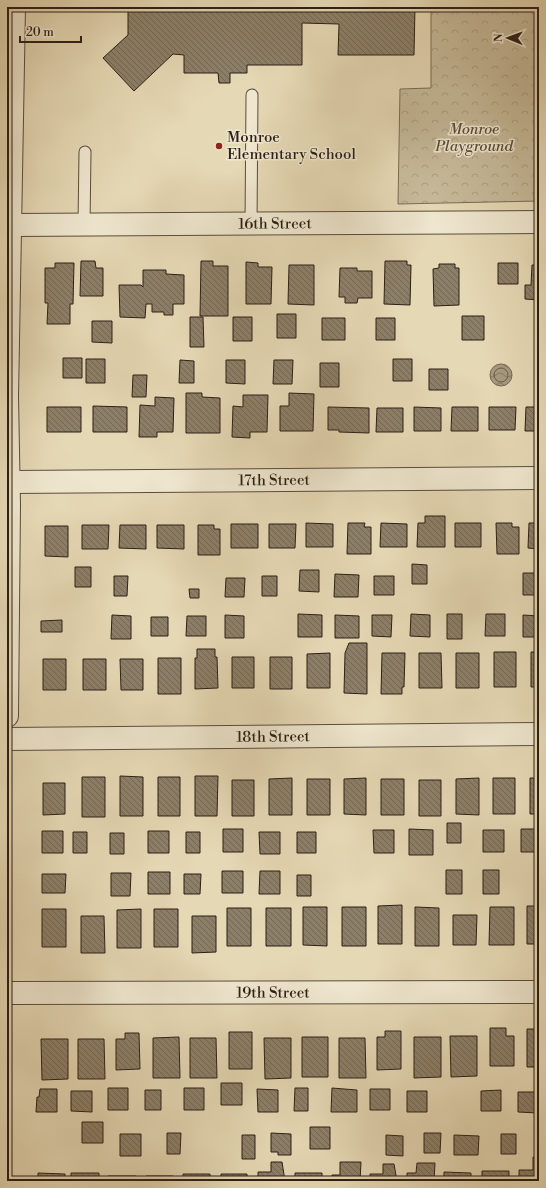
<svg xmlns="http://www.w3.org/2000/svg" width="546" height="1188" viewBox="0 0 546 1188" font-family="'Libre Bodoni',serif">
  <style>
    .park { fill: url(#park-crowns); stroke: #796c58 }
    .water { fill: url(#water-waves); stroke: #756854 }
    .lines { fill: none; stroke-linecap: round; stroke-linejoin: round }
    .shore { stroke: #695c4a; stroke-width: 1 }
    .building { fill: url(#building-back-hatch); stroke: #2c1f16 }
    .lane-casing { stroke: #5a4d3e; stroke-width: 13 }
    .street-casing { stroke: #5a4d3e; stroke-width: 24 }
    .lane { stroke: #eee6ce; stroke-width: 11 }
    .street { stroke: #eee6ce; stroke-width: 22 }
    .poi-dot { fill: #8f2418; stroke: #eee6ce; stroke-width: 1.5 }
    .labels { text-anchor: middle; stroke-width: 3; stroke-linejoin: round; paint-order: stroke }
    .park-label { font-size: 15px; font-style: italic; fill: #5a4d3d; stroke: #eee6ce }
    .poi-label { font-size: 15px; fill: #2c1f16; stroke: #eee6ce; text-anchor: start }
    .street-label { font-size: 15px; fill: #2c1f16; stroke: #eee6ce }
  </style>
  <defs>
    <pattern id="park-crowns" width="20" height="18" patternUnits="userSpaceOnUse"><rect width="20" height="18" fill="#c6b999"/><path d="M2 6a3 3 0 1 1 6 0M12 15a3 3 0 1 1 6 0" fill="none" stroke="#aa9f83"/></pattern>
    <pattern id="water-waves" width="16" height="10" patternUnits="userSpaceOnUse"><rect width="16" height="10" fill="#a6997e"/><path d="M0 5q4-4 8 0t8 0" fill="none" stroke="#877c66"/></pattern>
    <pattern id="building-back-hatch" width="6" height="6" patternUnits="userSpaceOnUse"><rect width="6" height="6" fill="#8c7f68"/><path d="M-1 5l2 2M0 0l6 6M5-1l2 2" fill="none" stroke="#736755"/></pattern>
  </defs>
  <rect width="100%" height="100%" fill="#e5d8b4"/>
  <filter id="stains"><feTurbulence type="fractalNoise" baseFrequency=".005" numOctaves="4"/><feColorMatrix values="0 0 0 0 .2 0 0 0 0 .09 0 0 0 0 .02 0 0 0 .5 -.17"/></filter>
  <radialGradient id="worn" r=".72"><stop offset=".6" stop-color="#630" stop-opacity="0"/><stop offset="1" stop-color="#630" stop-opacity=".3"/></radialGradient>
  <path class="park" d="M 431,7 L 539,7 L 539,201 L 398,204 L 400,89 L 431,88 Z"/>
  <path class="water" d="M490 375a11 11 0 1 1 22 0a11 11 0 1 1-22 0Z"/>
  <g class="lines">
    <path class="shore" d="M494 375a7 7 0 1 1 14 0a7 7 0 1 1-14 0Z"/>
  </g>
  <path class="building" d="M 128,7 L 311,7 L 311,10 L 329,9 L 329,7 L 415,7 L 414,55 L 338,55 L 339,24 L 302,23 L 302,65 L 247,65 L 247,73 L 230,73 L 230,83 L 219,83 L 218,73 L 184,73 L 184,55 L 173,54 L 134,91 L 103,58 L 128,35 Z
    M 81,261 L 95,261 L 96,268 L 103,268 L 103,296 L 80,296 Z
    M 201,261 L 213,261 L 213,266 L 228,266 L 228,316 L 200,316 Z
    M 385,261 L 407,261 L 407,265 L 411,265 L 410,305 L 384,304 Z
    M 246,262 L 258,263 L 258,267 L 272,267 L 271,304 L 246,304 Z
    M 55,263 L 74,263 L 73,304 L 70,304 L 70,324 L 47,324 L 48,303 L 45,303 L 45,268 L 55,268 Z
    M 498,263 L 518,263 L 518,284 L 498,284 Z
    M 439,264 L 455,264 L 455,268 L 459,268 L 459,305 L 434,306 L 433,269 L 439,268 Z
    M 289,265 L 314,265 L 314,305 L 288,304 Z
    M 532,265 L 539,265 L 539,300 L 525,299 L 525,285 L 531,285 Z
    M 340,268 L 357,268 L 357,271 L 372,271 L 372,298 L 358,298 L 357,303 L 345,303 L 345,297 L 339,297 Z
    M 143,270 L 166,270 L 166,274 L 184,275 L 184,304 L 173,304 L 173,315 L 164,315 L 164,312 L 152,312 L 152,304 L 146,304 L 145,318 L 120,317 L 119,285 L 141,285 L 143,287 Z
    M 277,314 L 296,314 L 296,338 L 277,338 Z
    M 462,316 L 484,316 L 484,340 L 462,340 Z
    M 190,317 L 203,317 L 204,347 L 190,347 Z
    M 233,317 L 252,317 L 252,341 L 233,341 Z
    M 322,318 L 345,318 L 345,340 L 322,340 Z
    M 376,318 L 395,318 L 395,340 L 376,340 Z
    M 92,321 L 112,321 L 112,343 L 92,342 Z
    M 63,358 L 82,358 L 82,378 L 63,378 Z
    M 86,359 L 105,359 L 105,383 L 86,383 Z
    M 393,359 L 412,359 L 412,381 L 393,381 Z
    M 180,360 L 194,361 L 194,383 L 179,383 Z
    M 226,360 L 245,360 L 245,384 L 226,383 Z
    M 274,360 L 293,360 L 292,384 L 273,384 Z
    M 320,363 L 339,363 L 339,387 L 320,387 Z
    M 429,369 L 448,369 L 448,390 L 429,390 Z
    M 133,375 L 147,375 L 146,397 L 132,397 Z
    M 186,393 L 202,393 L 202,397 L 220,398 L 220,433 L 186,433 Z
    M 289,393 L 314,394 L 313,431 L 280,431 L 280,406 L 289,406 Z
    M 243,395 L 268,395 L 267,432 L 250,432 L 250,438 L 232,437 L 233,406 L 243,407 Z
    M 155,397 L 174,398 L 173,432 L 157,432 L 157,437 L 139,437 L 140,405 L 155,406 Z
    M 93,406 L 127,407 L 127,432 L 93,432 Z
    M 47,407 L 81,407 L 81,432 L 47,432 Z
    M 328,407 L 369,408 L 369,433 L 339,432 L 339,430 L 328,430 Z
    M 414,407 L 441,408 L 441,431 L 414,431 Z
    M 452,407 L 478,407 L 478,431 L 451,431 Z
    M 489,407 L 516,407 L 515,430 L 489,430 Z
    M 526,407 L 539,407 L 539,431 L 525,431 Z
    M 377,408 L 403,408 L 403,432 L 376,432 Z
    M 425,516 L 445,516 L 445,547 L 417,547 L 418,523 L 425,523 Z
    M 306,523 L 333,524 L 333,547 L 306,547 Z
    M 348,523 L 365,523 L 364,527 L 371,527 L 371,554 L 347,554 Z
    M 381,523 L 407,524 L 407,547 L 380,547 Z
    M 455,523 L 481,523 L 481,547 L 455,547 Z
    M 496,523 L 512,523 L 512,527 L 519,527 L 519,554 L 497,554 Z
    M 529,523 L 539,523 L 539,549 L 528,548 Z
    M 231,524 L 258,524 L 258,548 L 231,548 Z
    M 269,524 L 296,524 L 295,548 L 269,548 Z
    M 82,525 L 109,525 L 108,549 L 82,549 Z
    M 120,525 L 146,525 L 146,549 L 119,548 Z
    M 157,525 L 184,525 L 184,549 L 157,548 Z
    M 198,525 L 214,525 L 214,529 L 220,529 L 220,555 L 198,555 Z
    M 45,526 L 68,526 L 68,557 L 45,556 Z
    M 412,564 L 427,565 L 427,584 L 412,584 Z
    M 75,567 L 91,567 L 91,587 L 75,587 Z
    M 300,570 L 319,570 L 319,592 L 299,591 Z
    M 523,573 L 539,573 L 539,595 L 523,595 Z
    M 335,574 L 359,575 L 358,597 L 334,597 Z
    M 114,576 L 128,576 L 127,596 L 114,596 Z
    M 262,576 L 277,576 L 277,596 L 262,596 Z
    M 374,576 L 394,576 L 394,595 L 374,595 Z
    M 226,578 L 245,578 L 244,597 L 225,597 Z
    M 189,589 L 199,589 L 199,598 L 190,598 Z
    M 298,614 L 322,615 L 322,637 L 298,637 Z
    M 411,614 L 430,615 L 430,637 L 410,636 Z
    M 447,614 L 462,614 L 462,639 L 447,639 Z
    M 486,614 L 505,614 L 505,636 L 485,636 Z
    M 112,615 L 131,616 L 131,639 L 111,639 Z
    M 225,615 L 244,616 L 244,638 L 225,638 Z
    M 335,615 L 359,616 L 359,638 L 335,638 Z
    M 372,615 L 392,615 L 391,637 L 372,636 Z
    M 523,615 L 539,616 L 539,637 L 523,637 Z
    M 187,616 L 206,616 L 206,636 L 186,636 Z
    M 151,617 L 168,617 L 168,636 L 151,636 Z
    M 62,620 L 62,632 L 41,632 L 41,621 Z
    M 349,643 L 367,643 L 367,694 L 344,693 L 345,653 Z
    M 197,649 L 215,649 L 215,657 L 217,657 L 218,688 L 195,689 L 195,658 L 197,658 Z
    M 494,652 L 516,652 L 516,687 L 494,687 Z
    M 531,652 L 539,652 L 539,687 L 531,687 Z
    M 330,653 L 330,688 L 307,688 L 307,654 Z
    M 382,653 L 405,653 L 404,687 L 402,687 L 402,694 L 381,694 Z
    M 419,653 L 441,653 L 442,688 L 419,688 Z
    M 456,653 L 479,653 L 479,688 L 456,688 Z
    M 232,657 L 254,657 L 254,688 L 232,688 Z
    M 270,657 L 292,657 L 292,689 L 270,689 Z
    M 158,658 L 181,658 L 181,694 L 158,694 Z
    M 43,659 L 66,659 L 66,690 L 43,690 Z
    M 83,659 L 106,659 L 106,690 L 83,690 Z
    M 120,659 L 143,659 L 143,690 L 121,690 Z
    M 120,776 L 143,777 L 143,816 L 120,816 Z
    M 195,776 L 218,776 L 217,816 L 195,816 Z
    M 82,777 L 105,777 L 105,817 L 82,817 Z
    M 158,777 L 180,777 L 180,816 L 158,816 Z
    M 292,778 L 292,815 L 269,815 L 269,779 Z
    M 366,778 L 366,815 L 344,814 L 344,779 Z
    M 479,778 L 479,815 L 456,814 L 456,779 Z
    M 493,778 L 515,778 L 515,814 L 493,814 Z
    M 530,778 L 539,778 L 539,814 L 530,814 Z
    M 307,779 L 330,779 L 330,815 L 307,815 Z
    M 381,779 L 404,779 L 404,815 L 381,815 Z
    M 232,780 L 254,780 L 254,816 L 232,816 Z
    M 419,780 L 441,780 L 441,816 L 419,816 Z
    M 43,783 L 65,783 L 65,814 L 43,815 Z
    M 447,823 L 461,823 L 461,843 L 447,843 Z
    M 223,829 L 243,829 L 243,852 L 223,852 Z
    M 409,829 L 433,830 L 433,855 L 409,855 Z
    M 521,829 L 539,829 L 539,852 L 521,852 Z
    M 373,830 L 394,830 L 394,853 L 374,853 Z
    M 483,830 L 504,830 L 504,852 L 483,852 Z
    M 42,831 L 63,831 L 63,853 L 42,853 Z
    M 148,831 L 169,831 L 169,853 L 148,853 Z
    M 73,832 L 87,832 L 87,853 L 73,853 Z
    M 186,832 L 200,832 L 200,853 L 186,853 Z
    M 259,832 L 280,832 L 280,854 L 260,854 Z
    M 297,832 L 316,832 L 316,853 L 297,853 Z
    M 110,833 L 124,833 L 124,854 L 110,854 Z
    M 446,870 L 462,870 L 462,894 L 446,894 Z
    M 483,870 L 499,870 L 499,894 L 483,894 Z
    M 222,871 L 243,871 L 243,893 L 222,893 Z
    M 260,871 L 280,871 L 280,894 L 259,894 Z
    M 148,872 L 170,872 L 170,894 L 148,894 Z
    M 111,873 L 131,873 L 130,896 L 111,896 Z
    M 42,874 L 66,874 L 65,893 L 42,893 Z
    M 184,874 L 201,874 L 200,894 L 184,894 Z
    M 297,875 L 311,875 L 311,896 L 297,896 Z
    M 402,905 L 402,944 L 378,944 L 378,906 Z
    M 527,906 L 539,906 L 539,944 L 527,944 Z
    M 303,907 L 327,907 L 327,946 L 303,945 Z
    M 342,907 L 366,907 L 366,946 L 342,946 Z
    M 415,907 L 439,908 L 439,946 L 415,946 Z
    M 490,907 L 514,907 L 514,945 L 489,945 Z
    M 227,908 L 251,908 L 251,946 L 227,946 Z
    M 266,908 L 291,908 L 291,946 L 266,946 Z
    M 42,909 L 66,909 L 66,947 L 42,947 Z
    M 141,909 L 141,948 L 117,948 L 117,910 Z
    M 154,909 L 178,909 L 178,947 L 154,947 Z
    M 453,915 L 477,915 L 476,945 L 453,945 Z
    M 81,916 L 104,916 L 105,953 L 81,953 Z
    M 192,916 L 216,916 L 216,952 L 192,953 Z
    M 490,1028 L 506,1028 L 506,1036 L 514,1036 L 514,1066 L 490,1066 Z
    M 527,1029 L 539,1029 L 539,1067 L 527,1067 Z
    M 385,1031 L 401,1031 L 401,1069 L 377,1070 L 377,1037 L 385,1037 Z
    M 229,1032 L 252,1032 L 252,1069 L 229,1069 Z
    M 125,1033 L 139,1033 L 140,1069 L 116,1070 L 116,1039 L 125,1039 Z
    M 450,1036 L 477,1036 L 477,1076 L 451,1077 Z
    M 179,1037 L 180,1078 L 153,1078 L 153,1038 Z
    M 302,1037 L 328,1037 L 328,1077 L 302,1077 Z
    M 414,1037 L 441,1037 L 441,1077 L 414,1078 Z
    M 190,1038 L 216,1038 L 217,1078 L 190,1078 Z
    M 264,1038 L 291,1038 L 291,1078 L 265,1079 Z
    M 339,1038 L 365,1038 L 366,1078 L 339,1078 Z
    M 41,1039 L 68,1039 L 68,1079 L 42,1080 Z
    M 78,1039 L 104,1039 L 105,1079 L 78,1079 Z
    M 221,1083 L 242,1083 L 242,1105 L 221,1105 Z
    M 108,1088 L 128,1088 L 128,1110 L 108,1110 Z
    M 184,1088 L 204,1088 L 204,1110 L 184,1110 Z
    M 295,1088 L 308,1088 L 308,1111 L 294,1111 Z
    M 332,1088 L 357,1090 L 357,1112 L 331,1112 Z
    M 40,1089 L 57,1089 L 57,1112 L 36,1112 L 37,1097 L 39,1097 Z
    M 257,1089 L 278,1090 L 278,1112 L 258,1112 Z
    M 370,1089 L 390,1089 L 390,1110 L 370,1110 Z
    M 145,1090 L 161,1090 L 161,1110 L 145,1110 Z
    M 501,1090 L 501,1111 L 481,1111 L 481,1091 Z
    M 71,1091 L 92,1091 L 92,1112 L 71,1111 Z
    M 407,1091 L 427,1091 L 427,1112 L 407,1112 Z
    M 518,1092 L 538,1092 L 538,1113 L 518,1112 Z
    M 82,1122 L 103,1122 L 103,1143 L 82,1143 Z
    M 310,1127 L 330,1127 L 330,1149 L 310,1149 Z
    M 167,1133 L 181,1133 L 180,1154 L 167,1154 Z
    M 271,1133 L 291,1134 L 291,1155 L 278,1155 L 278,1152 L 271,1152 Z
    M 424,1133 L 441,1133 L 440,1153 L 424,1153 Z
    M 120,1134 L 141,1134 L 141,1156 L 120,1156 Z
    M 501,1134 L 516,1134 L 516,1154 L 501,1154 Z
    M 242,1135 L 255,1135 L 255,1159 L 242,1159 Z
    M 386,1135 L 403,1136 L 403,1156 L 386,1155 Z
    M 454,1135 L 479,1136 L 478,1155 L 454,1155 Z
    M 533,1157 L 539,1158 L 539,1181 L 519,1181 L 519,1170 L 533,1170 Z
    M 271,1162 L 282,1162 L 285,1181 L 258,1181 L 258,1172 L 271,1172 Z
    M 340,1162 L 361,1162 L 360,1181 L 332,1181 L 332,1175 L 340,1175 Z
    M 417,1163 L 435,1163 L 434,1181 L 407,1181 L 407,1173 L 416,1173 Z
    M 383,1164 L 394,1164 L 397,1181 L 370,1181 L 370,1174 L 383,1174 Z
    M 482,1171 L 509,1171 L 509,1181 L 482,1181 Z
    M 444,1172 L 471,1173 L 471,1181 L 444,1181 Z
    M 38,1173 L 65,1174 L 65,1181 L 38,1181 Z
    M 71,1173 L 99,1173 L 99,1181 L 71,1181 Z
    M 295,1173 L 322,1173 L 322,1181 L 295,1181 Z
    M 183,1174 L 210,1174 L 210,1181 L 183,1181 Z
    M 221,1174 L 247,1174 L 247,1181 L 221,1181 Z
    M 108,1176 L 136,1176 L 136,1181 L 108,1181 Z
    M 146,1176 L 173,1176 L 173,1181 L 146,1181 Z"/>
  <g class="lines">
    <defs>
      <path id="lane" d="M 251,224 L 252,95
        M 84,225 L 85,152"/>
      <g id="street">
        <path id="s1" d="M 11,225 L 539,222"/>
        <path id="s2" d="M 9,482 L 539,478"/>
        <path d="M 7,716 L 9,505 L 7,397 L 14,7"/>
        <path id="s3" d="M 7,739 L 539,734"/>
        <path id="s4" d="M 7,993 L 539,992"/>
      </g>
    </defs>
    <use href="#lane" class="lane-casing"/>
    <use href="#street" class="street-casing"/>
    <use href="#lane" class="lane"/>
    <use href="#street" class="street"/>
  </g>
  <circle class="poi-dot" cx="219" cy="146" r="4"/>
  <g class="labels">
    <g class="park-label">
      <text x="474" y="134">Monroe<tspan x="474" dy="17">Playground</tspan></text>
    </g>
    <g class="poi-label">
      <text x="227" y="142">Monroe<tspan x="227" dy="17">Elementary School</tspan></text>
    </g>
    <g class="street-label">
      <text dy="5" stroke="none"><textPath href="#s1" startOffset="264">16th Street</textPath></text>
      <text dy="5" stroke="none"><textPath href="#s2" startOffset="265">17th Street</textPath></text>
      <text dy="5" stroke="none"><textPath href="#s3" startOffset="266">18th Street</textPath></text>
      <text dy="5" stroke="none"><textPath href="#s4" startOffset="266">19th Street</textPath></text>
    </g>
  </g>
  <rect width="546" height="1188" fill="none" stroke="#e5d8b4" stroke-width="24"/>
  <rect x="8" y="8" width="530" height="1172" fill="none" stroke="#2c1f16" stroke-width="2"/>
  <rect x="12" y="12" width="522" height="1164" fill="none" stroke="#2c1f16"/>
  <g transform="translate(508 38) rotate(271)" stroke="#eee6ce" stroke-width="3" paint-order="stroke">
  <path d="M0-3L7 15L0 10L-7 15Z" fill="#2c1f16"/>
  <text y="-6" font-size="11" font-weight="bold" text-anchor="middle" fill="#2c1f16">N</text>
  </g>
  <path d="M20 36v6h61v-6" fill="none" stroke="#2c1f16" stroke-width="2"/>
  <text x="26" y="36" font-size="12" fill="#2c1f16" stroke="#eee6ce" stroke-width="3" paint-order="stroke">20 m</text>
  <rect width="100%" height="100%" filter="url(#stains)"/>
  <rect width="100%" height="100%" fill="url(#worn)"/>
</svg>
